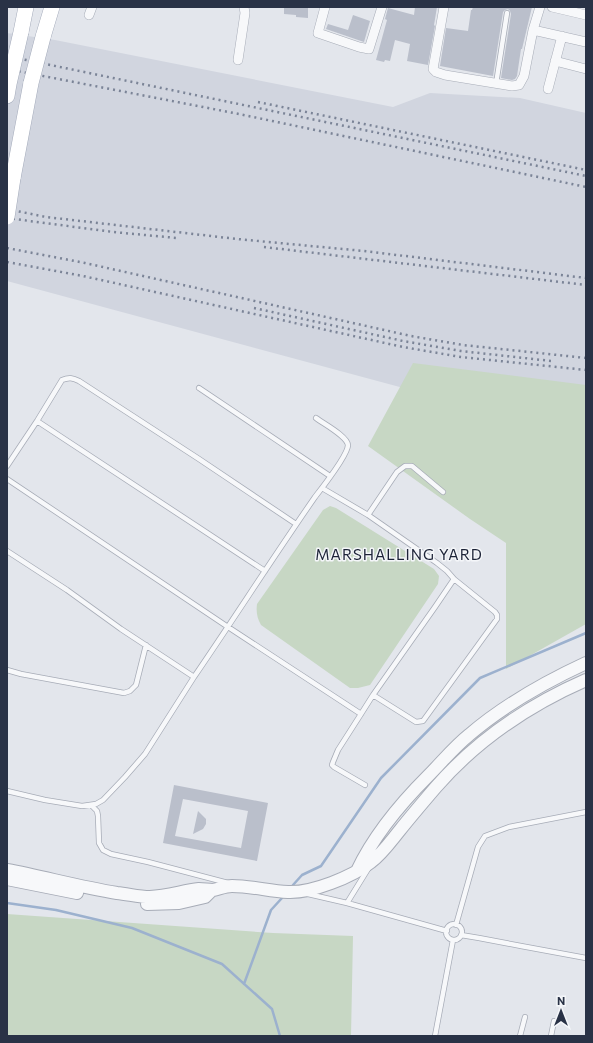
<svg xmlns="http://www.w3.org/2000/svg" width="593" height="1043" viewBox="0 0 593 1043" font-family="Commissioner,sans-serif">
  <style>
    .built { fill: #d1d5df }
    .green { fill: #c7d7c4 }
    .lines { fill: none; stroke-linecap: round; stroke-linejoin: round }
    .stream { stroke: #9cb1ce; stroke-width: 2.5 }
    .building { fill: #babfcb; fill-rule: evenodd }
    .service-casing { stroke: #a7acb7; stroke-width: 6 }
    .minor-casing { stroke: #a7acb7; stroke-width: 10 }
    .tertiary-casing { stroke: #a7acb7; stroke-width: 14 }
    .primary-casing { stroke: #a2a9b9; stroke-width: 16 }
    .service { stroke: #f7f8fa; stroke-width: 4.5 }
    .minor { stroke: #f7f8fa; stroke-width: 9 }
    .tertiary { stroke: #f7f8fa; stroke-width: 12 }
    .primary { stroke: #fff; stroke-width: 15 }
    .rail { stroke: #7b8497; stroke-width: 2.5; stroke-dasharray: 2 4; stroke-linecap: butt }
    .primary-bridge-casing { stroke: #a2a9b9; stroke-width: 16; stroke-linecap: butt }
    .primary-bridge { stroke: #fff; stroke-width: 15 }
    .labels { text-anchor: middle; stroke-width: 3; stroke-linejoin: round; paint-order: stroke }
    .neighbourhood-label { font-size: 15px; letter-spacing: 1px; fill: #1c2337; stroke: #f4f6f9 }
  </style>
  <rect width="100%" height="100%" fill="#e3e6ec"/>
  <path class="built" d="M 7,33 L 55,40 L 393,107 L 430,93 L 520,98 L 586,113 L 586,417 L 448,400 L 7,281 Z"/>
  <path class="green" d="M 413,363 L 586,385 L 586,624 L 506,669 L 506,543 L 470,519 L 368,446 Z
    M 330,506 L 336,508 L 434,569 L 439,576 L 438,584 L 370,685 L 358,688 L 350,688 L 261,625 C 257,618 256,612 257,604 L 323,510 Z
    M 7,914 L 273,933 L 353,936 L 351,1036 L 7,1036 Z"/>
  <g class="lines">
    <path class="stream" d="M 293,885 L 302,875 L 321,866 L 381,778 L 480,678 L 586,633
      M 7,903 L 56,910 L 132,928 L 222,964 L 272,1009 L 280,1036
      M 244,984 L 271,910 L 282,898"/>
  </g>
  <path class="building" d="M 284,7 L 308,7 L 308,18 L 296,17 L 296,15 L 284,14 Z
    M 415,7 L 437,7 L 434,25 L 435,26 L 428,65 L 407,61 L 410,44 L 395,40 L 390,61 L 385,60 L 384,62 L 376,60 L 387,20 L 385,19 L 388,8 L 414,15 Z
    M 473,7 L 532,7 L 522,49 L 521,49 L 517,76 L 515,79 L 512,80 L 501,78 L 511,14 L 510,11 L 508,9 L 505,10 L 503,12 L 493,76 L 440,66 L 446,28 L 468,31 L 471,10 L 472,10 Z
    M 353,15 L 370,21 L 364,42 L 326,29 L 328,24 L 348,30 Z
    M 174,785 L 268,803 L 257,861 L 163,843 ZM 183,799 L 248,811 L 241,848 L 175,836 Z
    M 198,811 L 206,819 L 206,824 L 203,829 L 193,834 Z"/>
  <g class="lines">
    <defs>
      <path id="service" d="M 496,84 L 507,13
        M 199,388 L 330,476
        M 37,421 L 265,571
        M 7,466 L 37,421 L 62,380 C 69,377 73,378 79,381 L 199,459 L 296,524
        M 7,479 L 228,627 L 361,714
        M 322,488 L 368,515 L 437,563 L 447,571 L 454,579 L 435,607 L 373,695 L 361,714 L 338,750 L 333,762 L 332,765 L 334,767 L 365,785
        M 368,515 L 397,472 L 405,466 L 412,466 L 443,492
        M 7,551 L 67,590 L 121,629 L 194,677 C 235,617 274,556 315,497 C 322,488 348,454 348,445 C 347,436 324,424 316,418
        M 7,670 L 21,674 L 124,693 L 130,691 L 136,685 L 146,645
        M 373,695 L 416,722 L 423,721 L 497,619 L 497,615 L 495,612 L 454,579
        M 7,791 L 45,800 L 82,806 L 96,804 L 103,800 L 125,777 L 145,754 L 194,677
        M 91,805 L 97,811 L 98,816 L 99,843 L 103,850 L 111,854 L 148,862 L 228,883
        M 308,894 L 347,903 L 447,931
        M 347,903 L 368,869
        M446 932a8 8 0 1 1 16 0a8 8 0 1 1-16 0Z
        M 456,925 L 478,847 L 485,836 L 509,827 L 586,812
        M 461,935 L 479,938 L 521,946 L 586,958
        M 435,1036 L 453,940
        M 520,1036 L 525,1017
        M 551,1036 L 554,1021"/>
      <path id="minor" d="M 325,7 L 318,33 L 359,47 L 369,49 L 382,7
        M 444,7 L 433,69 L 436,72 L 445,75 L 512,86 L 519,85 L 524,76 L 533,30 L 540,7
        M 552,7 L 586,15
        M 89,15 L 92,7
        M 533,30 L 586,42
        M 238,60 L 245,13 L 244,7
        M 555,61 L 586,69
        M 548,89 L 562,36"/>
      <path id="tertiary" d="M 7,870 C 44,877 80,887 117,893 C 128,894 139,897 150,897 C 167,896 183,891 199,889 C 204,889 208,890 213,890 C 219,889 225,886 232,886 C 251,886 269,891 288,892 C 312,893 352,877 371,862 C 382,854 391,841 400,830 C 412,815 424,801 436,787 C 477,740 529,705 586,680
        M 357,871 C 374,835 400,804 428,776 C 442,762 454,747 469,735 C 504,705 545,682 586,663
        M 7,879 L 77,893
        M 147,904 L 179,903 L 205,897 L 212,890"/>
      <path id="primary" d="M 21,32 L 26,7
        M 43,37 L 52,7
        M 7,96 L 9,84
        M 13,178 L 31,83"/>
    </defs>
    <use href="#service" class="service-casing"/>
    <use href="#minor" class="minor-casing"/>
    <use href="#tertiary" class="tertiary-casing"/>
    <use href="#primary" class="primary-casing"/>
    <use href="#service" class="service"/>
    <use href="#minor" class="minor"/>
    <use href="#tertiary" class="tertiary"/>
    <use href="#primary" class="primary"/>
    <path class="rail" d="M 7,56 L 586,176
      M 7,69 L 239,114 L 586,187
      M 258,102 L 586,170
      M 7,209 L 46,217 L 107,224 L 237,239 L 364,251 L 586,278
      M 7,218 L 113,232 L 177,238
      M 264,247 L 586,285
      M 7,248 L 85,263 L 411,336 L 463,345 L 586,358
      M 7,262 L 83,276 L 403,347 L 461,357 L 586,370
      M 254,308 L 403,341 L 461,351 L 551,361"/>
    <defs>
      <path id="primary-bridge" d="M 31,83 L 43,37
        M 9,84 L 21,32
        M 7,217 L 13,178"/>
    </defs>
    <use href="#primary-bridge" class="primary-bridge-casing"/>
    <use href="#primary-bridge" class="primary-bridge"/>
  </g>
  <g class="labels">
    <g class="neighbourhood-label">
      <text x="399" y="560">MARSHALLING YARD</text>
    </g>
  </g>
  <rect width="593" height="1043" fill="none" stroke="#293246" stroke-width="16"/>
  <g transform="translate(561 1011)" stroke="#f4f6f9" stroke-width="3" paint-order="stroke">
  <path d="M0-3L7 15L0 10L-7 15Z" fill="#293246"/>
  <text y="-6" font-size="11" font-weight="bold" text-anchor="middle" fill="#293246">N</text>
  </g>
</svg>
